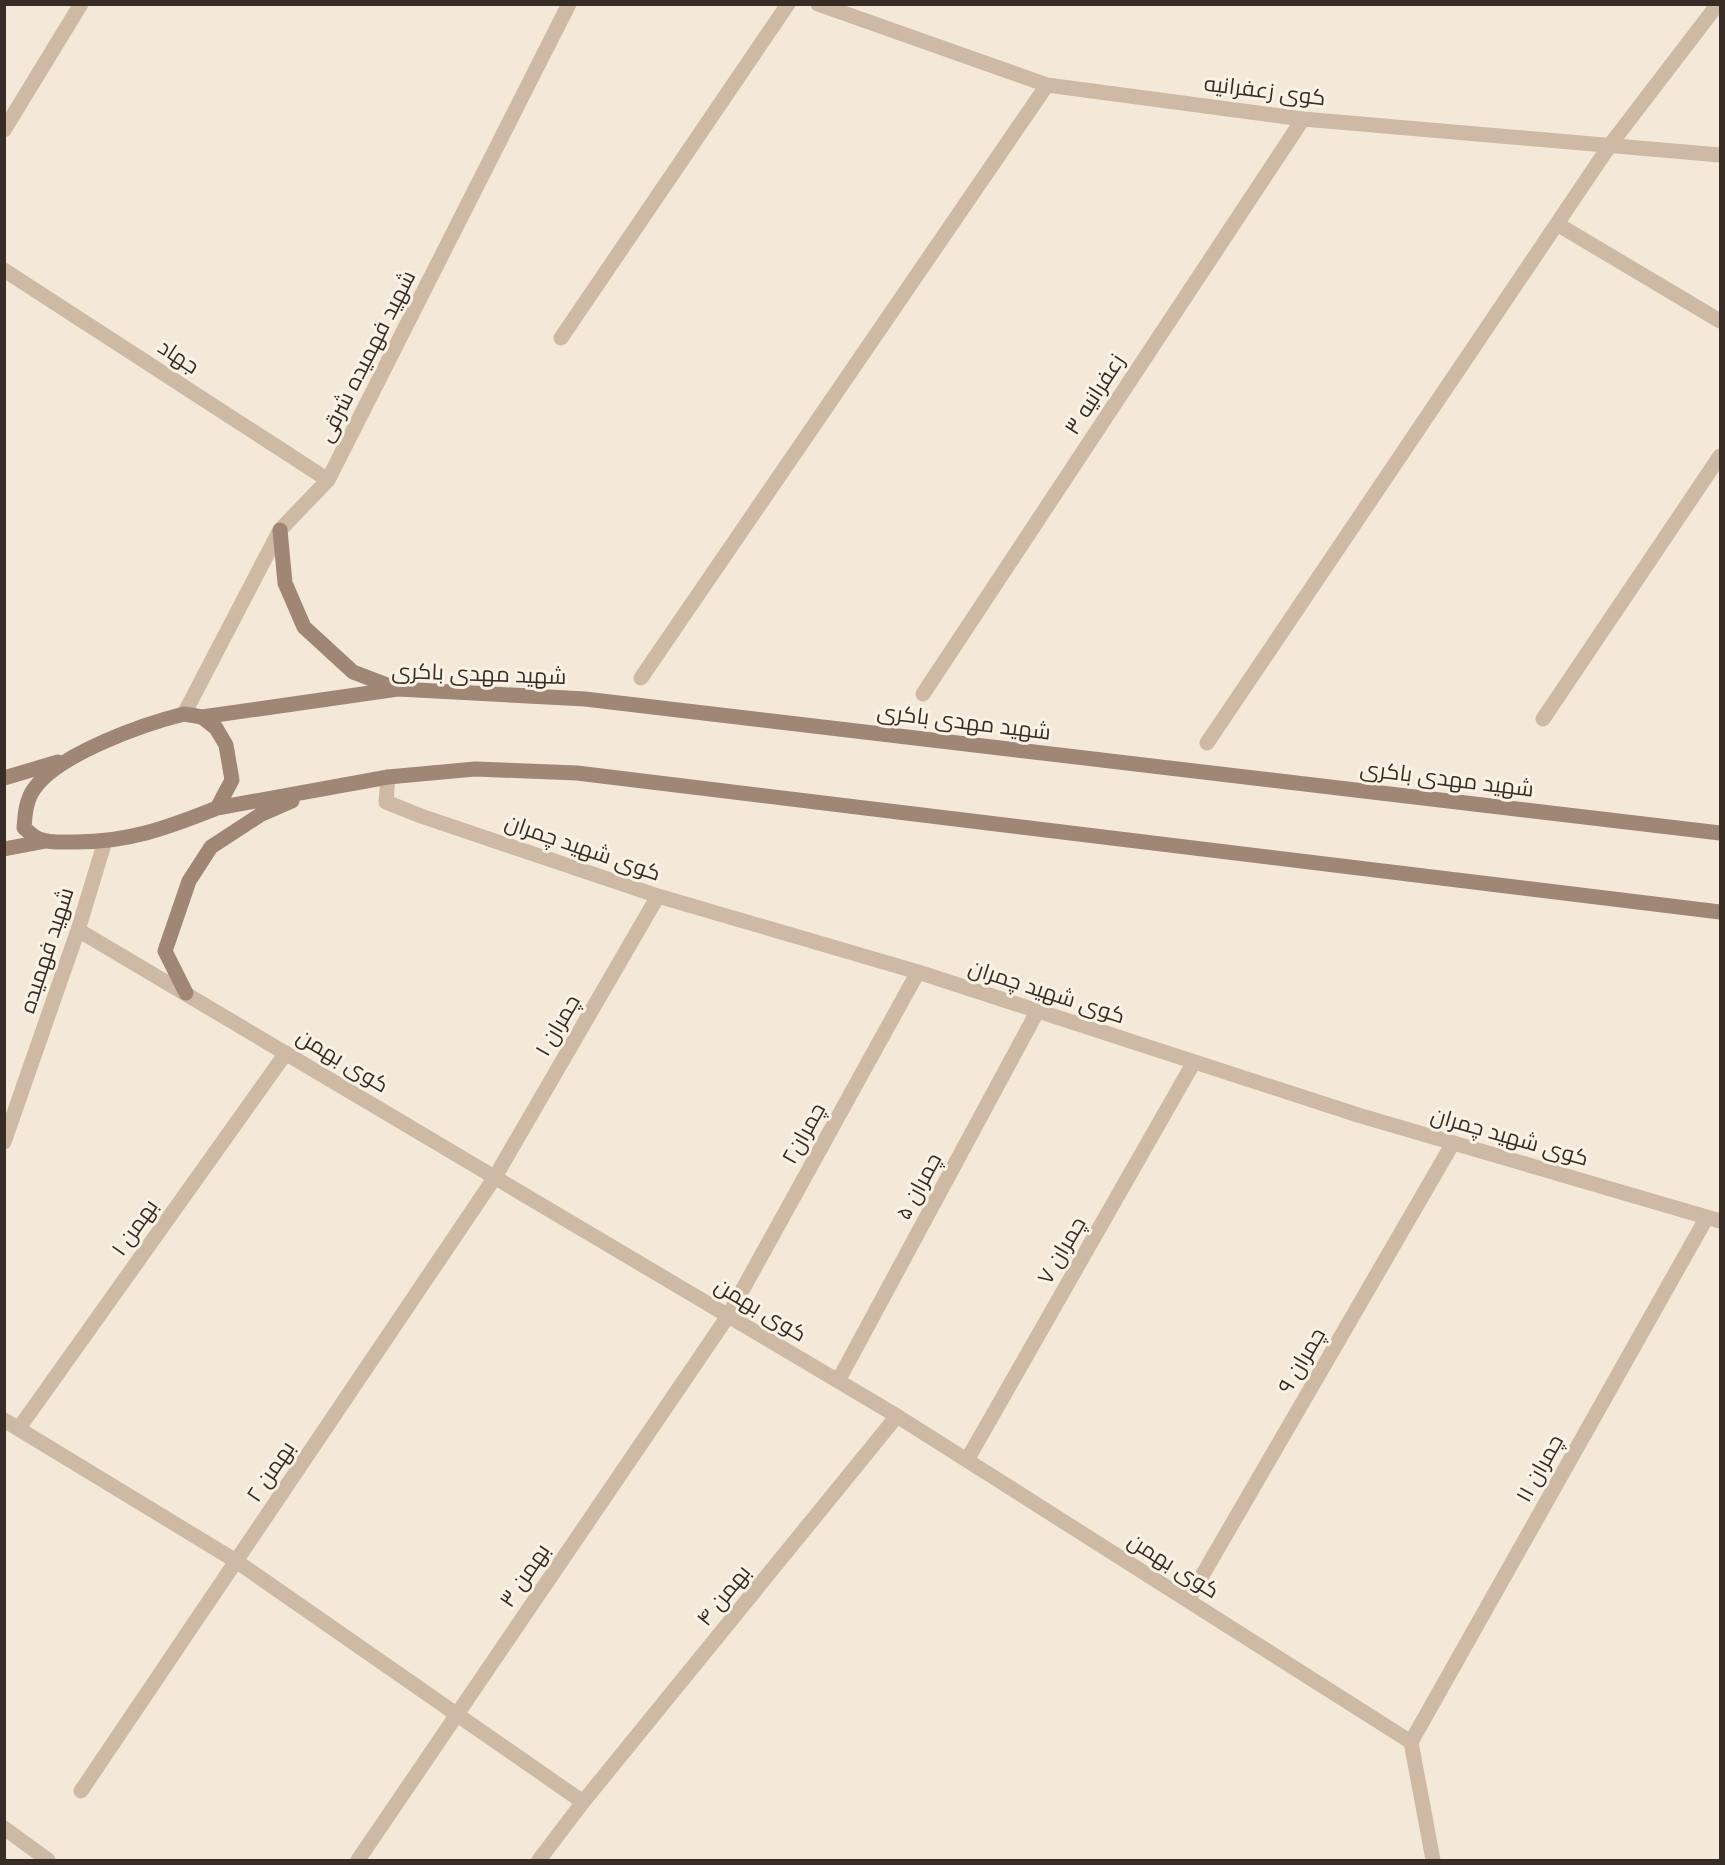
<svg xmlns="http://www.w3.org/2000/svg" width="1725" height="1865" viewBox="0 0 1725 1865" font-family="Mulish,Cairo,sans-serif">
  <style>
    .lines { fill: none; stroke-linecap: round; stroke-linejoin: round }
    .lane { stroke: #cdb9a4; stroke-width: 15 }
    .street { stroke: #cdb9a4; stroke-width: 15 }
    .secondary { stroke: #a08775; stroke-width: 15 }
    .labels { text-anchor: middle; stroke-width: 6; stroke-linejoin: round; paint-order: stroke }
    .street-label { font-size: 22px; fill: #372d26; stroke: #fbf2e6 }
  </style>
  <rect width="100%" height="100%" fill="#f4e9d9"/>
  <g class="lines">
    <path class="lane" d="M 4,130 L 81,4"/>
    <path class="street" d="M 818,4 L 1047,85 L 1303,119 L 1720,155
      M 1557,224 L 1720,321
      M 4,270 L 328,480
      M 561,338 L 788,4
      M 641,678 L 1047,85
      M 923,694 L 1303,119
      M 184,714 L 280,530 L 328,480 L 569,4
      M 1543,719 L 1720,456
      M 1207,743 L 1610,145 L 1718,4
      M 388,777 L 386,802 L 421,816 L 658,896 L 918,972 L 1358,1115 L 1720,1221
      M 78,930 L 897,1416 L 1411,1742
      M 4,1142 L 78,930 L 105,841
      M 838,1381 L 1037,1012
      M 4,1420 L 236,1561 L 583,1802
      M 19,1428 L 286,1053
      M 967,1460 L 1194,1062
      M 1188,1600 L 1453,1143
      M 1411,1742 L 1707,1217
      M 1411,1742 L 1433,1860
      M 81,1791 L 495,1177 L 658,896
      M 4,1828 L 48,1860
      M 358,1860 L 728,1316 L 918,972
      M 539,1860 L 583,1802 L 897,1416"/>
    <path class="secondary" d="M 280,530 L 285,583 L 304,627 L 353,672 L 395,688
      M 184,714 L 202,717 L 216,728 L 226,745 L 232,780 L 217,808 C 167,828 126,843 72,842 C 61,842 49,843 39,839 C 34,837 29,832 24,828 C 25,814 26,800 34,789 C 58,754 144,724 184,714 Z
      M 202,717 L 398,689 L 585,699 L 1720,833
      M 4,778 L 58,762
      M 217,808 L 388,777 L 475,769 L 577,773 L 1720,912
      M 4,849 L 46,841
      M 186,993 L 165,951 L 189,881 L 211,847 L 260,815 L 292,801"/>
  </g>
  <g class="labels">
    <g class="street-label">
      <text transform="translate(1265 90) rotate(7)" y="8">کوی زعفرانیه</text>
      <text transform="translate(179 356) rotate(33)" y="8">جهاد</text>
      <text transform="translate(366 356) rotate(-63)" y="8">شهید فهمیده شرقی</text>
      <text transform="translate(1094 394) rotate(-57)" y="8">زعفرانیه ۳</text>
      <text transform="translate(479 673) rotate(2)" y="8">شهید مهدی باکری</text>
      <text transform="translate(964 721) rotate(7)" y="8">شهید مهدی باکری</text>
      <text transform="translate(1447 778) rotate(7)" y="8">شهید مهدی باکری</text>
      <text transform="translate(583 847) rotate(19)" y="8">کوی شهید چمران</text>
      <text transform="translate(46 950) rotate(-72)" y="8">شهید فهمیده</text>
      <text transform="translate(1047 991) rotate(18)" y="8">کوی شهید چمران</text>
      <text transform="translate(557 1025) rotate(-60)" y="8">چمران ۱</text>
      <text transform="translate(343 1060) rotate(31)" y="8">کوی بهمن</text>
      <text transform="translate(803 1133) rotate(-61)" y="8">چمران۲</text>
      <text transform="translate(1510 1136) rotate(16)" y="8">کوی شهید چمران</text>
      <text transform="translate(918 1186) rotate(-62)" y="8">چمران ۵</text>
      <text transform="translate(134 1227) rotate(-55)" y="8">بهمن ۱</text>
      <text transform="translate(1061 1250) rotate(-60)" y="8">چمران ۷</text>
      <text transform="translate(761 1309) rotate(31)" y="8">کوی بهمن</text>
      <text transform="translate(1301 1360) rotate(-60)" y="8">چمران ۹</text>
      <text transform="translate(1539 1468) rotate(-61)" y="8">چمران ۱۱</text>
      <text transform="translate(270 1471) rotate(-56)" y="8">بهمن ۲</text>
      <text transform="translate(1174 1565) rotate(32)" y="8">کوی بهمن</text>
      <text transform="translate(524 1575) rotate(-56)" y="8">بهمن ۳</text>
      <text transform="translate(723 1595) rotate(-51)" y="8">بهمن ۴</text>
    </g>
  </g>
  <rect width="1725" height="1865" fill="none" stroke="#372d26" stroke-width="12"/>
</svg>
